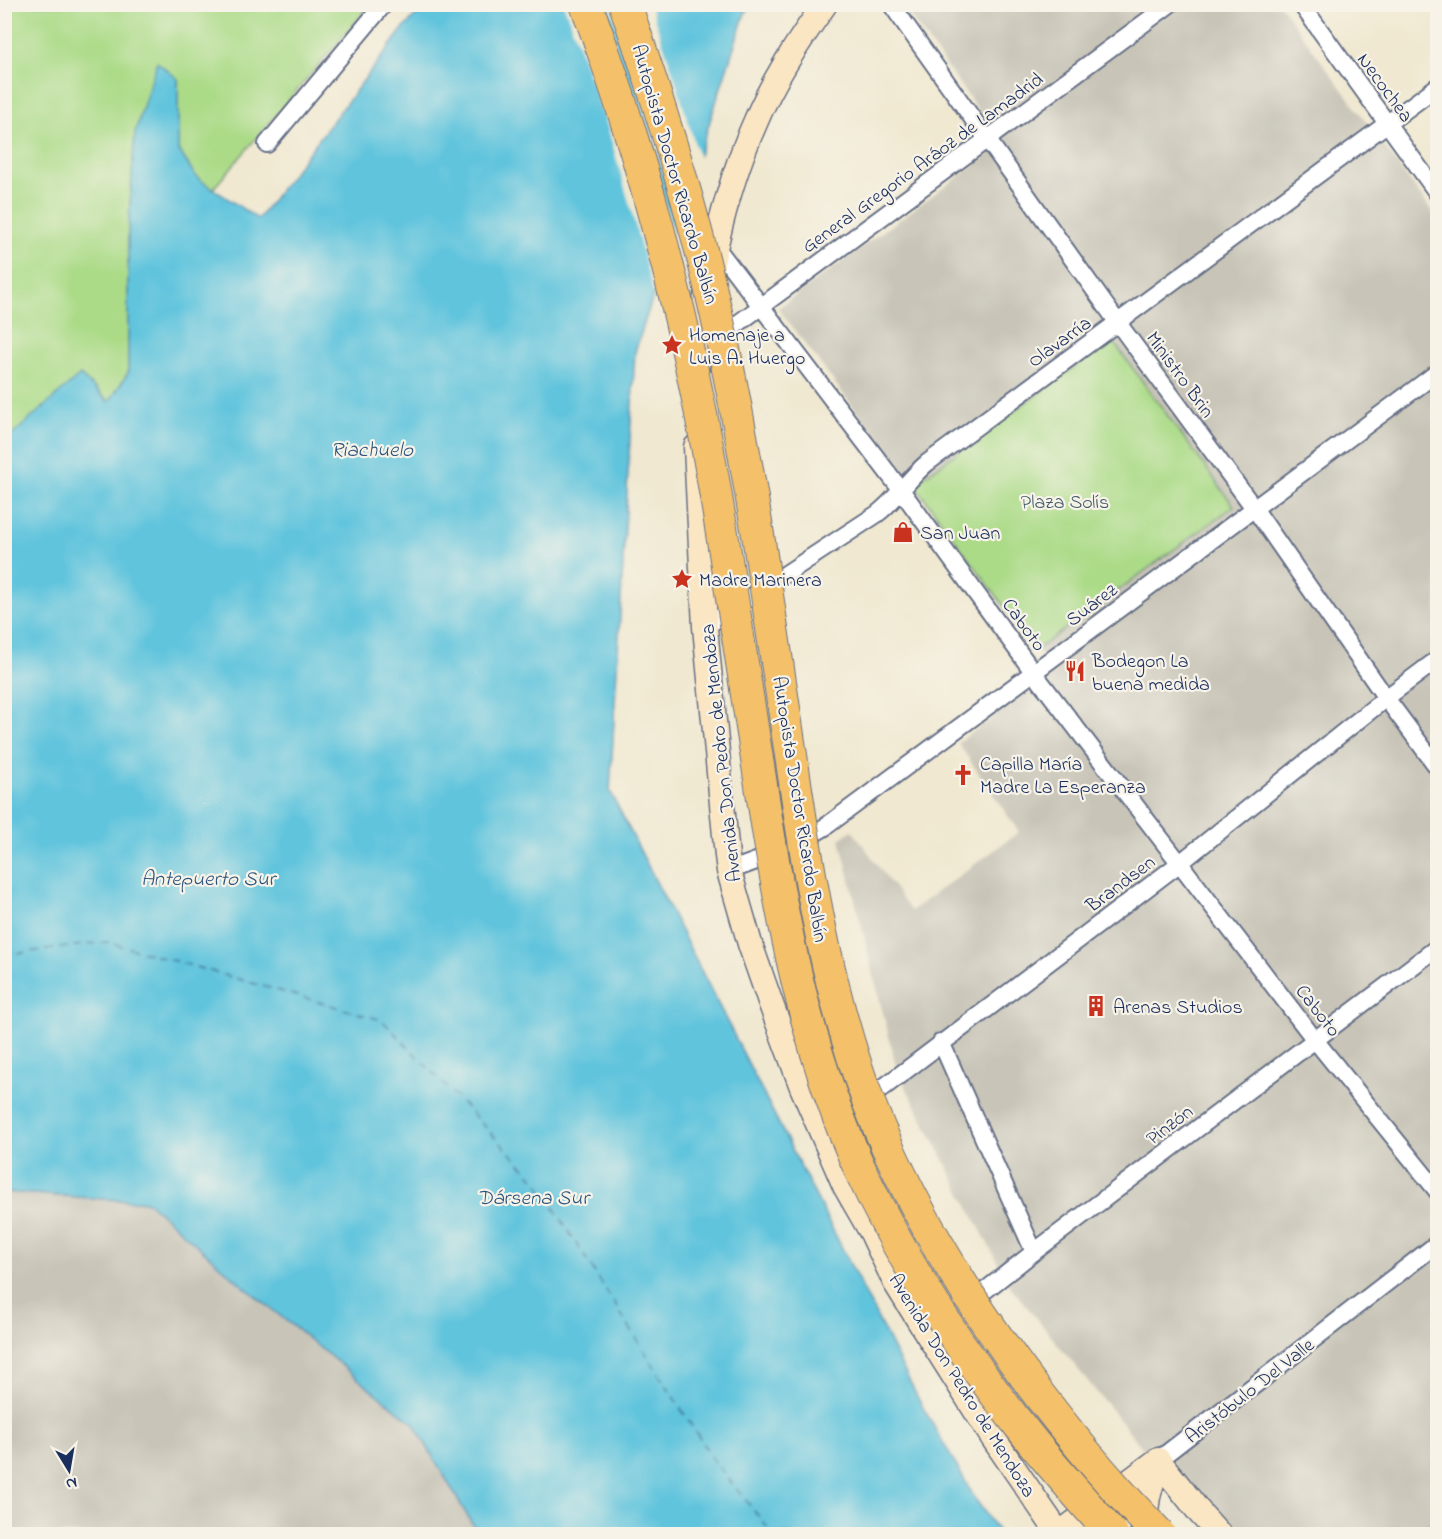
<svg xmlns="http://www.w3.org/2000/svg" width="1442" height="1539" viewBox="0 0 1442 1539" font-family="'Indie Flower',sans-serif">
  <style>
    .industrial { fill: #c8c4b8 }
    .green { fill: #acdb88; stroke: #648573; stroke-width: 1.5 }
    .water { fill: #60c4dd; stroke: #3e7a9e; stroke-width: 1.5 }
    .pier { fill: #f0e8d0 }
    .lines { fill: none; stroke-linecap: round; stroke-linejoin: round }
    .ferry { stroke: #2c547e; stroke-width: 1.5; stroke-dasharray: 8 6; stroke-linecap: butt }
    .street-casing { stroke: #667086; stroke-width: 20 }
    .secondary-casing { stroke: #667086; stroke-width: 27 }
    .street { stroke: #fff; stroke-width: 16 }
    .secondary { stroke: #fbe6c4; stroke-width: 24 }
    .highway-bridge-casing { stroke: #667086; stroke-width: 34; stroke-linecap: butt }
    .highway-bridge { stroke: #f4c16b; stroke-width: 32 }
    .labels { text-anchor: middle; stroke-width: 4.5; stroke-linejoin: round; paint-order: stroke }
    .street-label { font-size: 20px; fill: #1b2f5e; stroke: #f7f3e8 }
    .poi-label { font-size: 20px; fill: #1b2f5e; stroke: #f7f3e8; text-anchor: start }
    .park-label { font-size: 20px; fill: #3f5a68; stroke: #f7f3e8 }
    .water-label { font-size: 21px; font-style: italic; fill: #2c547e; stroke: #f7f3e8 }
  </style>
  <rect width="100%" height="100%" fill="#f7f3e8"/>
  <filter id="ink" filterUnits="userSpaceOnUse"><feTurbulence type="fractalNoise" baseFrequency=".0167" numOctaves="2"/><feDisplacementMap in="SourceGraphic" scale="12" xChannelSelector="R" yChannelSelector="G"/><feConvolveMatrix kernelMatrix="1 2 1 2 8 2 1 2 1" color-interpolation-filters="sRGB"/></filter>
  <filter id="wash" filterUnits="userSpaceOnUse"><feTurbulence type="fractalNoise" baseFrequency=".008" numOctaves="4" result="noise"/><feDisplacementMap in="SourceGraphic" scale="24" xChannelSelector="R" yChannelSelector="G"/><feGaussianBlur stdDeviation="1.35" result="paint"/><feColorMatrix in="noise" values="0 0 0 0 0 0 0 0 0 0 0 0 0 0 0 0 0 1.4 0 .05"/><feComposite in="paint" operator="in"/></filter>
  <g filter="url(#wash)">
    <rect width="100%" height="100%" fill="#f0e8d0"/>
    <path class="industrial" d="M 902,5 L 1280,5 L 1437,218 L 1437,1534 L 1222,1534 L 1149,1456 L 1010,1286 L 897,1070 L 840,839 L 852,830 L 911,911 L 1019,832 L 958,743 L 1054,671 L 778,308 L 1003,144 Z
      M 4,1192 L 148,1202 L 242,1285 L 414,1424 L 478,1534 L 5,1534 Z"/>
    <path class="green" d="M 5,5 L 370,5 L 213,189 L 196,177 L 178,149 L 178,79 L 157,63 L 135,133 L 128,234 L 128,373 L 110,402 L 80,375 L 5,442 Z
      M 1112,340 L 1234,506 L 1036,650 L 914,484 Z"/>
    <path class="water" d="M 426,5 L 754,5 L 745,13 L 635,352 L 610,791 L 874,1311 L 920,1402 L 976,1500 L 1000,1534 L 478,1534 L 414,1424 L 242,1285 L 148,1202 L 5,1192 L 4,442 L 80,375 L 109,402 L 128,373 L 128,234 L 135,133 L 157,62 L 178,79 L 178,149 L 196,177 L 258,219 L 402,30 Z"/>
    <path class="pier" d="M 564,5 L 602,5 L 675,237 L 655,299 L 630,206 L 606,122 Z
      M 609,5 L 650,5 L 674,76 L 700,161 L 679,226 L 639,89 Z"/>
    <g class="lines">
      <path class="ferry" d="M 4,955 L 108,942 L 382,1020 L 537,1181 L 714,1461 L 773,1534"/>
    </g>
  </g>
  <g filter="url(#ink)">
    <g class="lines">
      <defs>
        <path id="street" d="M 891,4 L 1118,323 L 1254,508 L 1386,698 L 1438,768
          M 1301,4 L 1438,194
          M 267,144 L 384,4
          M 716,247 L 901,490 L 1034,673 L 1315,1040 L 1438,1192
          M 717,339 L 1170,4
          M 705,627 L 877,514 C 896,500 908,479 927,463 L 1438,86
          M 801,841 L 825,827 L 1438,372
          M 729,871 L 778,853
          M 941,1042 L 1034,1252
          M 835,1124 L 1180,863 L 1386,698 L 1438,659
          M 968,1304 L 1034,1252 L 1438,947
          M 1158,1460 L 1438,1243
          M 1437,1534 L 1438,1534"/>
        <path id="secondary" d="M 697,368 C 704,287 722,197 755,123 C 773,80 798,42 825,4
          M 696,447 L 705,627 L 727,856 L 729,871 L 750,944 L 772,1007 L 802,1087 L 845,1186 L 872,1233 L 895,1282 L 928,1335 L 993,1438 L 1059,1534
          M 1158,1460 L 1201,1514 L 1219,1534
          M 1143,1531 L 1148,1497 L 1158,1460
          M 1059,1534 L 1158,1460"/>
      </defs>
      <use href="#street" class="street-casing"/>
      <use href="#secondary" class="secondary-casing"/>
      <use href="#street" class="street"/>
      <use href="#secondary" class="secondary"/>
      <defs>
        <path id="highway-bridge" d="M 586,4 C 651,177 695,358 723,540 C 736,622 748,704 761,785 C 781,919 806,1052 863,1176 C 907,1270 966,1359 1031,1440 C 1057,1472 1085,1503 1112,1534
          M 625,4 C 654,88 681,172 703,258 C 726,349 743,442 758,535 C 771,619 783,704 796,789 C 812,895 831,1002 869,1103 C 910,1209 971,1306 1040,1396 C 1077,1444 1116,1491 1159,1534"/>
      </defs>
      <use href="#highway-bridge" class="highway-bridge-casing"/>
      <use href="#highway-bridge" class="highway-bridge"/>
    </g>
  </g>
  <defs>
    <symbol id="sight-bare" viewBox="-9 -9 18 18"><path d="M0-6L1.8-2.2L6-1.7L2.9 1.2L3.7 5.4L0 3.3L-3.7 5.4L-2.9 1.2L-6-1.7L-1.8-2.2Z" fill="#c8321e" stroke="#f7f3e8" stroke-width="2.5" paint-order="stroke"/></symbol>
    <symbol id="shop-bare" viewBox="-9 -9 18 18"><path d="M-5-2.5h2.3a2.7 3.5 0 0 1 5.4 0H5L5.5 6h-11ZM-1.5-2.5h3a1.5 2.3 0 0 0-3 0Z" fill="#c8321e" stroke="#f7f3e8" stroke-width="2.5" paint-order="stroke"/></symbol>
    <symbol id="restaurant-bare" viewBox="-9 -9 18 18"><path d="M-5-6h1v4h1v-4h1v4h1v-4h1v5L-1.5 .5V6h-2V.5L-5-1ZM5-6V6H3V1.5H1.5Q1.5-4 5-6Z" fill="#c8321e" stroke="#f7f3e8" stroke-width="2.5" paint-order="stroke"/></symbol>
    <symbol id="church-bare" viewBox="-9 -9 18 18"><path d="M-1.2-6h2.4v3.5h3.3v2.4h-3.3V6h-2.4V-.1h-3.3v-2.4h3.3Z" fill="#c8321e" stroke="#f7f3e8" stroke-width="2.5" paint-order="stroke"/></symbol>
    <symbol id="building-bare" viewBox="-9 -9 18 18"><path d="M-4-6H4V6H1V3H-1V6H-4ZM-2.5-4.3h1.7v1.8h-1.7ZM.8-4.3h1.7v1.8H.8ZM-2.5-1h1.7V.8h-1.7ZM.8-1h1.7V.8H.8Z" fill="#c8321e" stroke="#f7f3e8" stroke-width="2.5" paint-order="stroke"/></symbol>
  </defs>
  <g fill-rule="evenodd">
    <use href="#sight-bare" x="657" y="330" width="30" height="30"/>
    <use href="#shop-bare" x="888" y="517" width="30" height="30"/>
    <use href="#sight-bare" x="667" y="564" width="30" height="30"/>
    <use href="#restaurant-bare" x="1060" y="656" width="30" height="30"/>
    <use href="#church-bare" x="948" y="760" width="30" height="30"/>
    <use href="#building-bare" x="1081" y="991" width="30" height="30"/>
  </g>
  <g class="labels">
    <g class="street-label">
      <text transform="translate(1386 87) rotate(54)" y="7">Necochea</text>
      <text transform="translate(922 162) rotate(-36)" y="7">General Gregorio Aráoz de Lamadrid</text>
      <text transform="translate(676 174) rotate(74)" y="7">Autopista Doctor Ricardo Balbín</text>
      <text transform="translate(1059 341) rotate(-36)" y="7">Olavarría</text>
      <text transform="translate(1181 374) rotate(54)" y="7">Ministro Brin</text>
      <text transform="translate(1091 604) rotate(-37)" y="7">Suárez</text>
      <text transform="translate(1025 624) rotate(54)" y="7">Caboto</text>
      <text transform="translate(720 753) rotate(-96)" y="7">Avenida Don Pedro de Mendoza</text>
      <text transform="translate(801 809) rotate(81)" y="7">Autopista Doctor Ricardo Balbín</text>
      <text transform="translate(1120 883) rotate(-37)" y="7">Brandsen</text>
      <text transform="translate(1319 1010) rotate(52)" y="7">Caboto</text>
      <text transform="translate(1169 1124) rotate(-37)" y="7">Pinzón</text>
      <text transform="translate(963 1385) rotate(58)" y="7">Avenida Don Pedro de Mendoza</text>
      <text transform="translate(1249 1390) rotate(-38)" y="7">Aristóbulo Del Valle</text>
    </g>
    <g class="poi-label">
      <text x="689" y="341">Homenaje a<tspan x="689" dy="23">Luis A. Huergo</tspan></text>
      <text x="920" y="539">San Juan</text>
      <text x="699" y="586">Madre Marinera</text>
      <text x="1092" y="667">Bodegon La<tspan x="1092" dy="23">buena medida</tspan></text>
      <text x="980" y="770">Capilla María<tspan x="980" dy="23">Madre La Esperanza</tspan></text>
      <text x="1113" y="1013">Arenas Studios</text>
    </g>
    <g class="park-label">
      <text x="1065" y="508">Plaza Solís</text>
    </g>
    <g class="water-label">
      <text x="372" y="456">Riachuelo</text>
      <text x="208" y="885">Antepuerto Sur</text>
      <text x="533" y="1204">Dársena Sur</text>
    </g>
  </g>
  <rect width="1442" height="1539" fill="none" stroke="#f7f3e8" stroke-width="24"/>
  <g transform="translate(69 1470) rotate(169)" stroke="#f7f3e8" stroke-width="4.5" paint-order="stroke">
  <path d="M0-4.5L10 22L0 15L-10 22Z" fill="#1b2f5e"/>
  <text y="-9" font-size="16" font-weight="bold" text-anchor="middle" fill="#1b2f5e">N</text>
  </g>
</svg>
